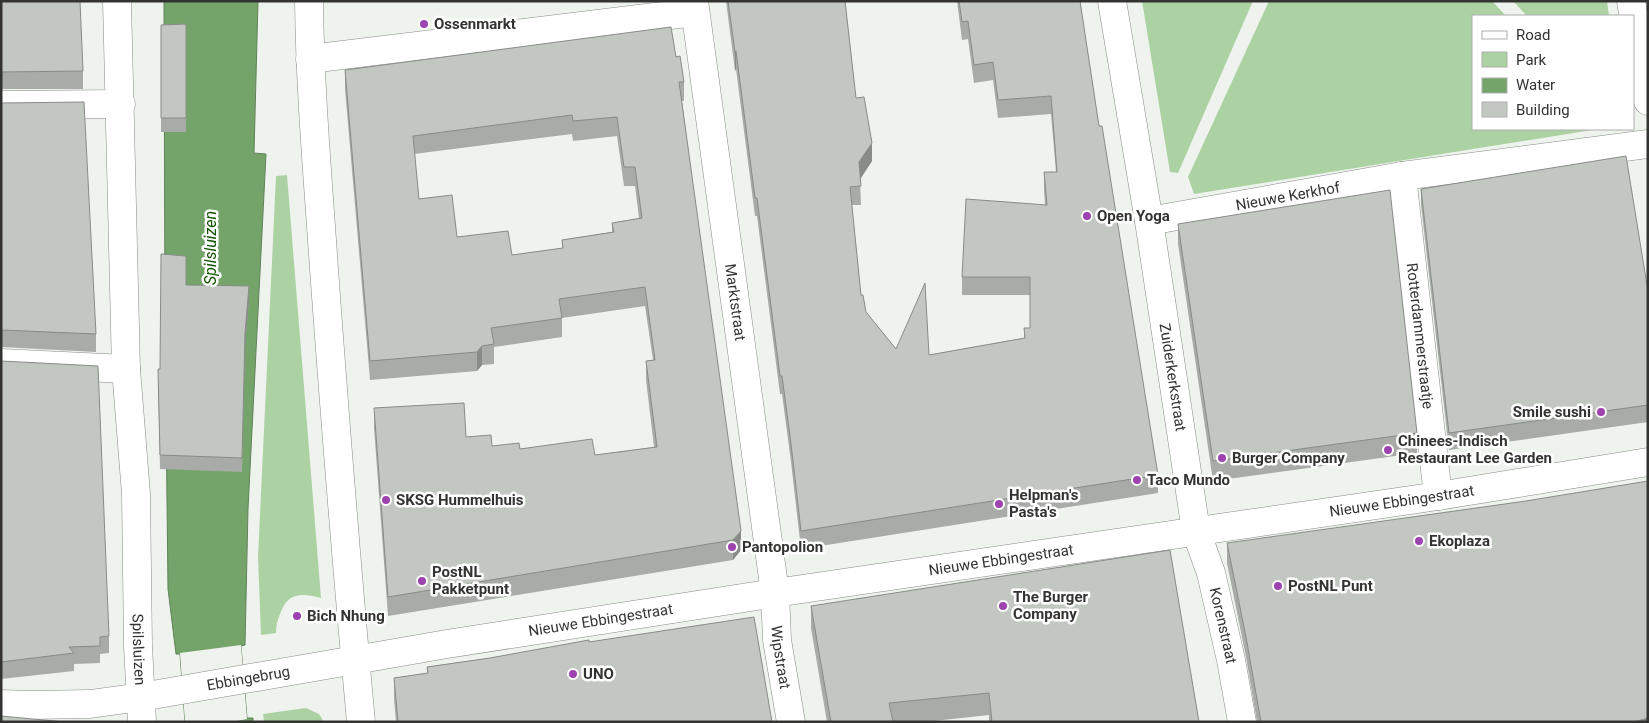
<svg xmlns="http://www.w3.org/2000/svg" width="1649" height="723" viewBox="0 0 1649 723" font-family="Roboto,sans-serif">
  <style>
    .green { fill: #acd2a4 }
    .water { fill: #75a46b; stroke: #61825a }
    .pier { fill: #eff3ee }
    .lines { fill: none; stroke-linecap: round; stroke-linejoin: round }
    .minor-casing { stroke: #878b86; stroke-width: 29 }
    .tertiary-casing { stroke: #878b86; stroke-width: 29 }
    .minor { stroke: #fff; stroke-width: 28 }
    .tertiary { stroke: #fff; stroke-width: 28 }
    .wall { fill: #a8aba7; fill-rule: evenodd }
    .shaded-wall { fill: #888b88 }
    .building { fill: #c3c7c2; stroke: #888b88; fill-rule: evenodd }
    .poi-dot { fill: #9c43af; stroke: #fff; stroke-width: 2 }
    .labels { text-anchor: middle; stroke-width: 5; stroke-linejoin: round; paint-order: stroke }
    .poi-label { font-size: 15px; font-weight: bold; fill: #333432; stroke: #fff; text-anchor: start }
    .street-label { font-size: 15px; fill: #333432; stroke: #fff }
    .water-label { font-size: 16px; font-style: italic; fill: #115200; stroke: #fff }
  </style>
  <rect width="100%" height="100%" fill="#eff3ee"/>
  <path class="green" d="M 1142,1 L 1253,1 L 1178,173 L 1170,172 Z
    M 1269,1 L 1492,1 L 1506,16 L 1473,16 L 1473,129 L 1592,130 L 1194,194 L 1188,177 Z
    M 1513,1 L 1607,1 L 1609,16 L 1527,16 Z
    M 287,175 L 321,598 C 301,593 288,592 280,614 C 277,621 276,626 276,633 L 261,635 L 258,557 L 276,176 Z
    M 306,708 L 319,714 L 324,722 L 264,722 L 263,714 Z"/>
  <path class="water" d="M 164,1 L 258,1 L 254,153 L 266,154 L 248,509 L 245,645 L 241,646 L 247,718 L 253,718 L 253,722 L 185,722 L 180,654 L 176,654 L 168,589 L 165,322 Z"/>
  <path class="pier" d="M 241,645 L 247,719 L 231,722 L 185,722 L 180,653 Z"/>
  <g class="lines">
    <defs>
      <g id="minor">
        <path id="s1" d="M 694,1 L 775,593 L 777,640 L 791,722"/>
        <path id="s2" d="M 1112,1 L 1149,221 L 1402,176 L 1648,144"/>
        <path d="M 1631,1 L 1648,101"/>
        <path d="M 310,59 L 695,12"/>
        <path d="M 1,105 L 121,104"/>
        <path id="s3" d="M 1402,176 L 1438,496"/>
        <path id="s4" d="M 1149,221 L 1196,531 L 1211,573 L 1231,660 L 1242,722"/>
        <path d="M 1,363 L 126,369"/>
        <path d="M 1,704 L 31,705 L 90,704 L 141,697"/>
      </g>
      <g id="tertiary">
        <path id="s5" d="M 117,1 L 126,369 L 136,494 L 138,646 L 142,722"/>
        <path d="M 309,1 C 310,91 318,180 324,269 C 335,420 347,571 361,722"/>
        <path id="s6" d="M 141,697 L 447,644 L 775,593 L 1438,496 L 1648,462"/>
      </g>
    </defs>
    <use href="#minor" class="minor-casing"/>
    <use href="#tertiary" class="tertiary-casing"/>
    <use href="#minor" class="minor"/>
    <use href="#tertiary" class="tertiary"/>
  </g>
  <path class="wall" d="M 1,1 L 83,71 L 83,89 L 1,89 Z
    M 726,1 L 845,1 L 856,98 L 872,161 L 860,179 L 861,205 L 852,205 L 861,295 L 866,312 L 896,349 L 929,355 L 1024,338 L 1024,328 L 1030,328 L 1030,295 L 962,295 L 962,277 L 1045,205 L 1044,190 L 1044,172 L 1056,172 L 1051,114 L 998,118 L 993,80 L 974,83 L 968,39 L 962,40 L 957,1 L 1080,1 L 1099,126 L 1158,475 L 1158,493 L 801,549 L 791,462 L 782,394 L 780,394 L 757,216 L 755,216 L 736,69 L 735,71 Z
    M 186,24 L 186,132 L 161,132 L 161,25 Z
    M 345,70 L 684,82 L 684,101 L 682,101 L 741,550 L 733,560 L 388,616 L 374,428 L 374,408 L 492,446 L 520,449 L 595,455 L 654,447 L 646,380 L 646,361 L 653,360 L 645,306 L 562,318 L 562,337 L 494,347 L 494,364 L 482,365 L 477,371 L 370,380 L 345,89 ZM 572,134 L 573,141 L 617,136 L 624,186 L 635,186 L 639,218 L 612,223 L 612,232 L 562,240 L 562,248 L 512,255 L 457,237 L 419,199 L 414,154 Z
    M 1,103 L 96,334 L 96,352 L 1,347 Z
    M 1421,189 L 1648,291 L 1648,422 L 1449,450 L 1421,205 Z
    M 1178,224 L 1417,433 L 1417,453 L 1213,481 L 1178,244 Z
    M 249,300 L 245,347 L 242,472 L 160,469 L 158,383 L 160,369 Z
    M 1,361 L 109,636 L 109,653 L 100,654 L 100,663 L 74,664 L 74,671 L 1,679 Z
    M 1227,543 L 1648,722 L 1257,722 L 1246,657 L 1227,563 Z
    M 811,606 L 1199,722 L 989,722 L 989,715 L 924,722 L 827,722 L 811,628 Z
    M 589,642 L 772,722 L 396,722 L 394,699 L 394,678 L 427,673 L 427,667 L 490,658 Z"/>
  <path class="shaded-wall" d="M 736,51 L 736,69 L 735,71 L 735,52 Z
    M 872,143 L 872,161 L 859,181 L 859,162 Z
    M 249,286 L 249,300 L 245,347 L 242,472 L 245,333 Z
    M 1,330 L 2,330 L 1,347 Z
    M 482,346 L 482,365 L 477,371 L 477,352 Z
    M 741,531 L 741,550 L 733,560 L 733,540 Z
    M 1648,718 L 1648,722 L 1634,722 Z"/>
  <path class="building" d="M 1,1 L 80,1 L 83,71 L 1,72 Z
    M 728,1 L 845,1 L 856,98 L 864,97 L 872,143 L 859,162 L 861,186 L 850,187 L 861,295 L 863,295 L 866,312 L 896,349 L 925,283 L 929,355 L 1025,338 L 1024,328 L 1030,328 L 1030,277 L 962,277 L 966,199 L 1047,205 L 1044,172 L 1057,172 L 1051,96 L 998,100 L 993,62 L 974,65 L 968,21 L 962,22 L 959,1 L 1080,1 L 1099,126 L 1102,126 L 1158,475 L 801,531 L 791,444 L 782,376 L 780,376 L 757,198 L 755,198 L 736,51 L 735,52 Z
    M 186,24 L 186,118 L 161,118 L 161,25 Z
    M 671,27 L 676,57 L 680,56 L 684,82 L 679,82 L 741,531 L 733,540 L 388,597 L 374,408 L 464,403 L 466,437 L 491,435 L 492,446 L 519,443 L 520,449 L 592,439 L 595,455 L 657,447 L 646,361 L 655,360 L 645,287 L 559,299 L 562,318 L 491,328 L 494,344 L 482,346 L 477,352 L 370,361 L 345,70 ZM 572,115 L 573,121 L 617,117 L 624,167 L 635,167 L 642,218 L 612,223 L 614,232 L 562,240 L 563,248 L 512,255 L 508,231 L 457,237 L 452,195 L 419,199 L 413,136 Z
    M 84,102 L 96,334 L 1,330 L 1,103 Z
    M 1626,156 L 1648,291 L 1648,405 L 1449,433 L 1421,189 Z
    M 1390,190 L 1417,433 L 1213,461 L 1178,224 Z
    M 161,254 L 186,256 L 186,285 L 249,286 L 245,333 L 242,458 L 160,455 L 158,369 L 160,369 Z
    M 1,361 L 98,366 L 109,636 L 100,637 L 100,646 L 69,647 L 74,653 L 1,662 Z
    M 1648,481 L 1648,718 L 1634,722 L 1261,722 L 1246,637 L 1227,543 L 1526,501 Z
    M 1170,550 L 1199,722 L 992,722 L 989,693 L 889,703 L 893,722 L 831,722 L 811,606 Z
    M 754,617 L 772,722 L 398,722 L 394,678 L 428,673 L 427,667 L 490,658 L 589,640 L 589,642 Z
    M 1,716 L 65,722 L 1,722 Z"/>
  <g class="poi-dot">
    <circle cx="424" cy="24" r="5"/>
    <circle cx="1087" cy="216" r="5"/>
    <circle cx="1601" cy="412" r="5"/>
    <circle cx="1388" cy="450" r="5"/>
    <circle cx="1222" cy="458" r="5"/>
    <circle cx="1137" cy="480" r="5"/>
    <circle cx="386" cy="500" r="5"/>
    <circle cx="999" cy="504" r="5"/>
    <circle cx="1419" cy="541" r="5"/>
    <circle cx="732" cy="547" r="5"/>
    <circle cx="422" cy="581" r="5"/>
    <circle cx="1278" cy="586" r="5"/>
    <circle cx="1003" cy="606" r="5"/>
    <circle cx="297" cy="616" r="5"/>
    <circle cx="573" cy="674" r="5"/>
  </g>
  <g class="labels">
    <g class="poi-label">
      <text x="434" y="29">Ossenmarkt</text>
      <text x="1097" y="221">Open Yoga</text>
      <text x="1591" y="417" text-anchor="end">Smile sushi</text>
      <text x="1398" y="446">Chinees-Indisch<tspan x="1398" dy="17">Restaurant Lee Garden</tspan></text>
      <text x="1232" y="463">Burger Company</text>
      <text x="1147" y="485">Taco Mundo</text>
      <text x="1009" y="500">Helpman's<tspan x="1009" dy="17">Pasta's</tspan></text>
      <text x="396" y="505">SKSG Hummelhuis</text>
      <text x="1429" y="546">Ekoplaza</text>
      <text x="742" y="552">Pantopolion</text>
      <text x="432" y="577">PostNL<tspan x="432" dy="17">Pakketpunt</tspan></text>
      <text x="1288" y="591">PostNL Punt</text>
      <text x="1013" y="602">The Burger<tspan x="1013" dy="17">Company</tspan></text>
      <text x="307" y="621">Bich Nhung</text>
      <text x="583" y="679">UNO</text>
    </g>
    <g class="street-label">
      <text dy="5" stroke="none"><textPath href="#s2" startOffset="364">Nieuwe Kerkhof</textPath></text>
      <text dy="5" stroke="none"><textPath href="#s1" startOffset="304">Marktstraat</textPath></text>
      <text dy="5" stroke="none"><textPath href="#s3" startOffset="161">Rotterdammerstraatje</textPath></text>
      <text dy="5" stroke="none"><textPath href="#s4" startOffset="158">Zuiderkerkstraat</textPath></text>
      <text dy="5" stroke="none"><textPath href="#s6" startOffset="1276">Nieuwe Ebbingestraat</textPath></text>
      <text dy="5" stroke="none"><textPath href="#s6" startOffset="871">Nieuwe Ebbingestraat</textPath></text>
      <text dy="5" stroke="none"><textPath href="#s6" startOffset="466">Nieuwe Ebbingestraat</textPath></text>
      <text dy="5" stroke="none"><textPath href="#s4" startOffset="412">Korenstraat</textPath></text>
      <text dy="5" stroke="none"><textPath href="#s5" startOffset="649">Spilsluizen</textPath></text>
      <text dy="5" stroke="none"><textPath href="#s1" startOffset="662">Wipstraat</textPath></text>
      <text dy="5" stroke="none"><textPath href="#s6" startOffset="109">Ebbingebrug</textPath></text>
    </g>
    <g class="water-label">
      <text transform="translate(210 248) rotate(-90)" y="6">Spilsluizen</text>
    </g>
  </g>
  <rect width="1649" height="723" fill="none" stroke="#333432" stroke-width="5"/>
  <rect x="1472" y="15" width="162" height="115" fill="#ffffff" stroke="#adaead"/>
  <rect x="1482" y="31" width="25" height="8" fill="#ffffff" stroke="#adaead"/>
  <text x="1516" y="40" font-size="15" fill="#333432">Road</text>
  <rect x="1482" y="52" width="25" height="15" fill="#acd2a4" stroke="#adaead"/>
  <text x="1516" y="65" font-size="15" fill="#333432">Park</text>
  <rect x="1482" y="78" width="25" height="15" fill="#75a46b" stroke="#adaead"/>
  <text x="1516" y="90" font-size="15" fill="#333432">Water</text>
  <rect x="1482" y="102" width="25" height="15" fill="#c3c7c2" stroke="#adaead"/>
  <text x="1516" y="115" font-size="15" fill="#333432">Building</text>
</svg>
